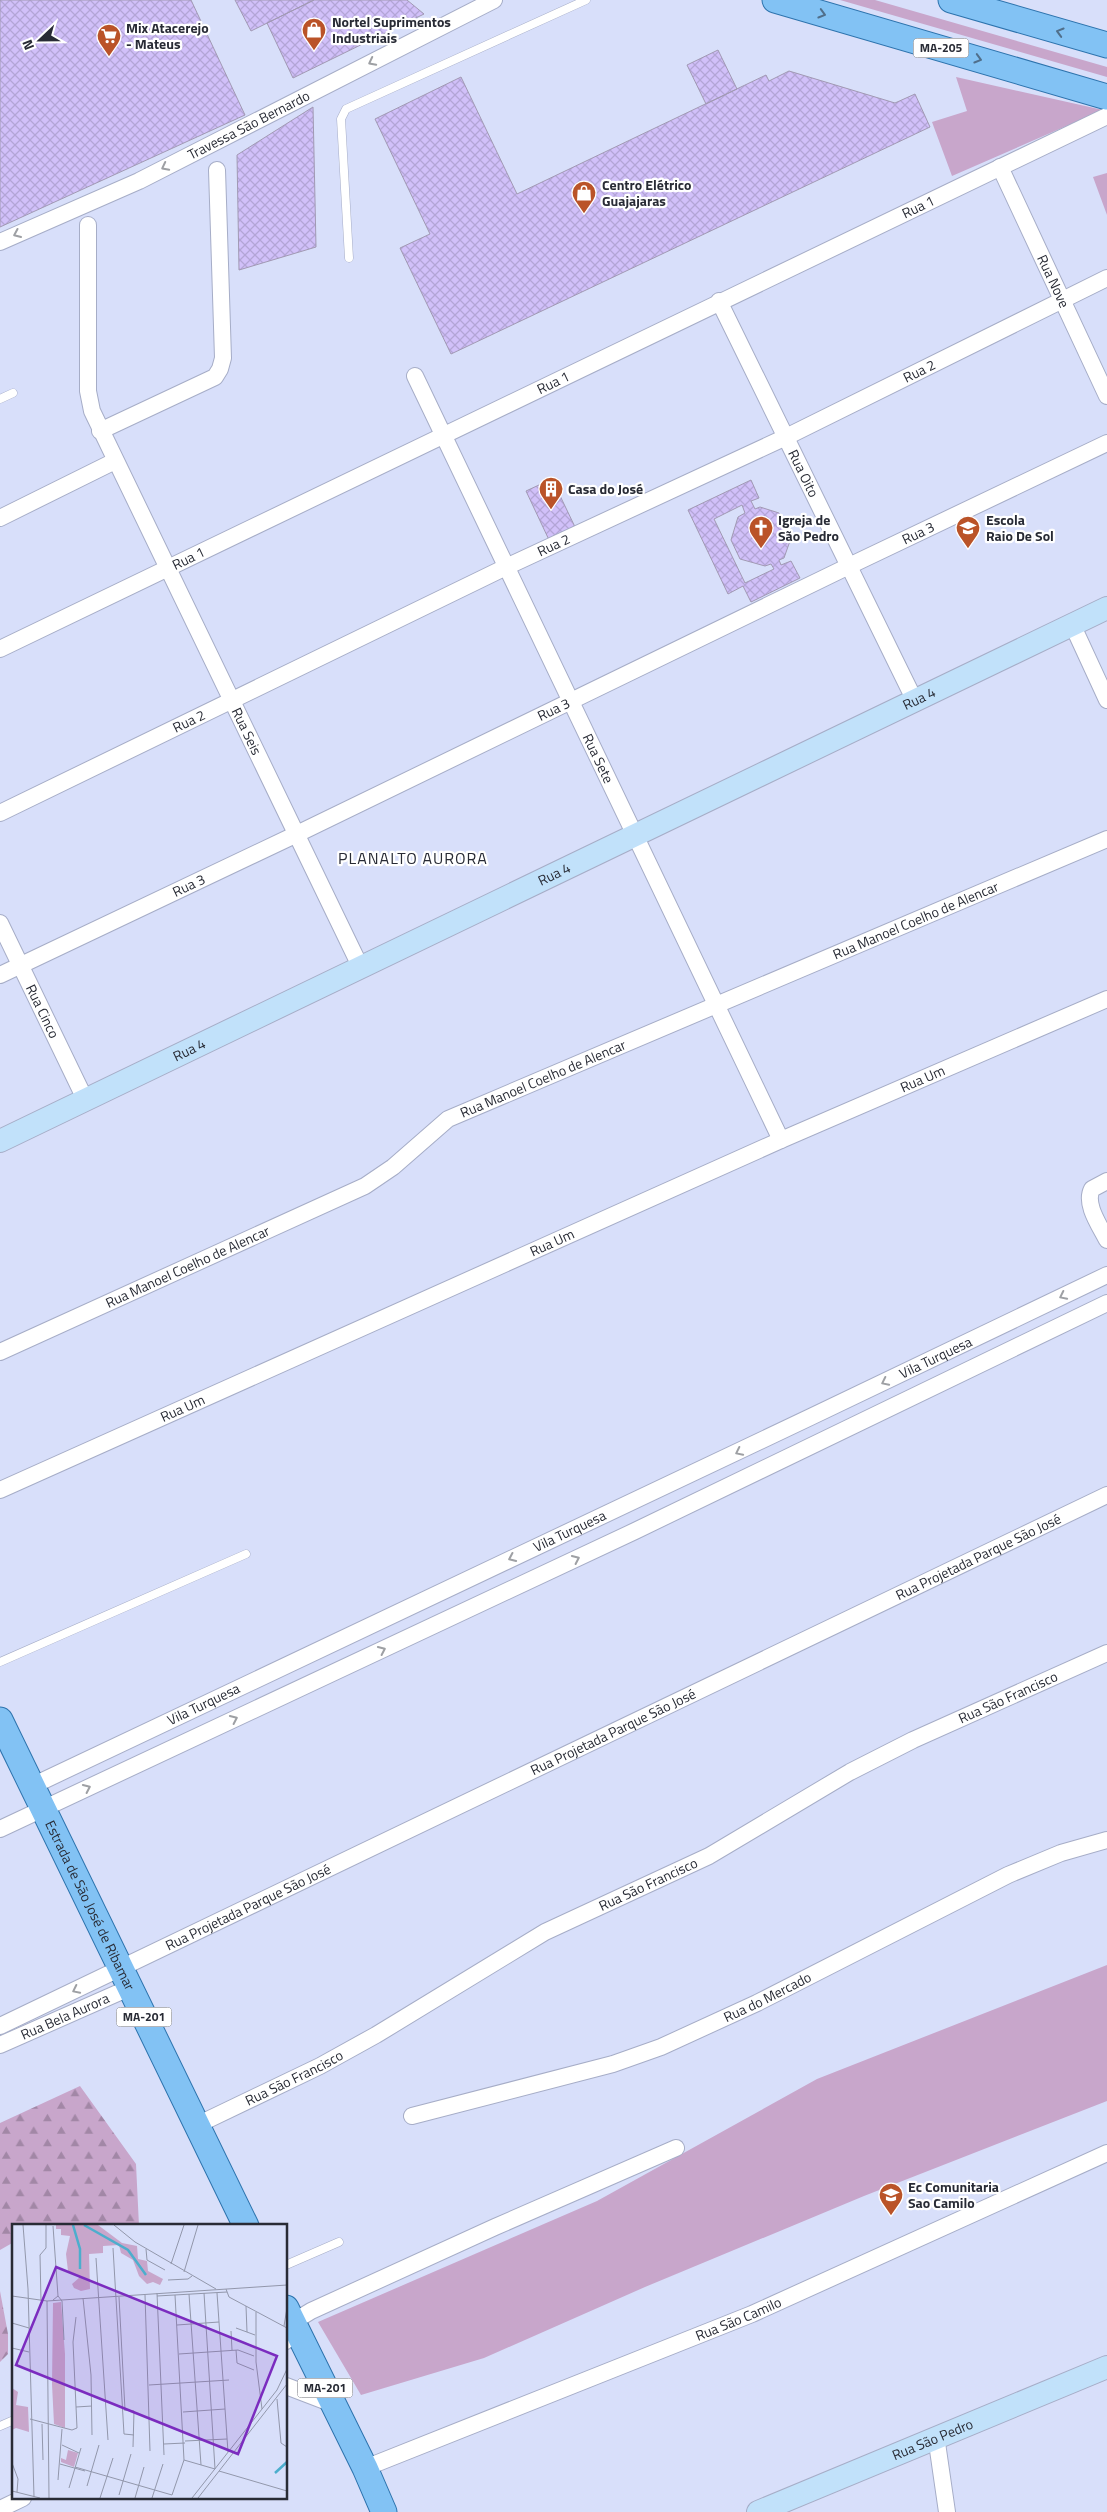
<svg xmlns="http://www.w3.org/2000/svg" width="1107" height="2512" viewBox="0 0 1107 2512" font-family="'Titillium Web',sans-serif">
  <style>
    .green { fill: #c8a6cb }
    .forest { fill: url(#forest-firs) }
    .building { fill: url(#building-cross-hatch); stroke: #a199b3; fill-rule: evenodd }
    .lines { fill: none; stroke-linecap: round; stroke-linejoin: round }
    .lane-casing { stroke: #a6adc7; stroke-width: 9 }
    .street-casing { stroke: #a6adc7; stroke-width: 18 }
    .secondary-casing { stroke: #a6adc7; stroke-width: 24 }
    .primary-casing { stroke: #2d73ad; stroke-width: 27 }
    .lane { stroke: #fff; stroke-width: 8 }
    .street { stroke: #fff; stroke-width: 16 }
    .secondary { stroke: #c1e1fa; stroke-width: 22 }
    .primary { stroke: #82c2f4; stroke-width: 25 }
    .oneway { stroke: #506f8b }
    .oneway2 { stroke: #9ea0a4 }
    .labels { text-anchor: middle; stroke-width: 4.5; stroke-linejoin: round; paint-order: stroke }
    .shield { fill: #fff; stroke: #686b72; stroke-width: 1 }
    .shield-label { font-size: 12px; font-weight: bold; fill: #282b35 }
    .poi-label { font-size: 14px; font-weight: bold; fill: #282b35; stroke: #fff; text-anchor: start }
    .street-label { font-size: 14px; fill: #282b35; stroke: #fff }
    .quarter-label { font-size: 16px; letter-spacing: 1px; fill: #282b35; stroke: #fff }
    .inset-river { fill: none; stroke: #4caecd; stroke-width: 2.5 }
    .inset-road { fill: none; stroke: #9297ab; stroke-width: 1 }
    .view { fill: #7b2cbf; fill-opacity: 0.15; stroke: #7b2cbf; stroke-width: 2.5 }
    .inset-edge { fill: none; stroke: #282b35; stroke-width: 2.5 }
  </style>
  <defs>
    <pattern id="forest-firs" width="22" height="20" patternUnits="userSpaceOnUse" patternTransform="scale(1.25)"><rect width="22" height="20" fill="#c8a6cb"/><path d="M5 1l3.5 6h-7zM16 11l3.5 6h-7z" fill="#a287a6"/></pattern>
    <pattern id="building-cross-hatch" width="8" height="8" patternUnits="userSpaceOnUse" patternTransform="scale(1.25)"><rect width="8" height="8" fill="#d1c0f9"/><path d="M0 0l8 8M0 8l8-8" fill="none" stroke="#b3a5d6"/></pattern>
  </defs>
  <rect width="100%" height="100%" fill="#d8dffa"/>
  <path class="green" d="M 840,0 L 875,0 L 1107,67 L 1107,77 Z
    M 956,77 L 1103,110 L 952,176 L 932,122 L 967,111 Z
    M 1107,173 L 1107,215 L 1093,177 Z
    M 1107,1965 L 1107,2101 L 864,2196 L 645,2287 L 484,2358 L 361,2395 L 318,2322 L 597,2201 L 817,2079 Z"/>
  <path class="forest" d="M 80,2086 L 136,2164 L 139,2226 L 14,2226 L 14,2242 L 0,2250 L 0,2123 Z
    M 0,2291 L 8,2334 L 8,2354 L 0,2362 Z"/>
  <path class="building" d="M 0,0 L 191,0 L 245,115 L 0,227 Z
    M 235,0 L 314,0 L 251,31 Z
    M 314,0 L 407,0 L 424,14 L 293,78 L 267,23 Z
    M 718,50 L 737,89 L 706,104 L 687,65 Z
    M 789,71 L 895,103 L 915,94 L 930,127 L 451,354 L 400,248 L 430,234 L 375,119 L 461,77 L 517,194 L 766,75 L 769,81 Z
    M 313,107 L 316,247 L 239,270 L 237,155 Z
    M 552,479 L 576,529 L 550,542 L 526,491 Z
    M 751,480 L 759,498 L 751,501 L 755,509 L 760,507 L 779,513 L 791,538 L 784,558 L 779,560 L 781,565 L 791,561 L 800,578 L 751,602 L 743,586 L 728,594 L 688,510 ZM 742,505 L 745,513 L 738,517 L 731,540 L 740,559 L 765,566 L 771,564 L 774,569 L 745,583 L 714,519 Z"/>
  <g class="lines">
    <defs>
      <path id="lane" d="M 349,258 L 341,119 L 346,109 L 586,0
        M 0,399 L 13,393
        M 0,1662 L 246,1554
        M 286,2265 L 339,2242
        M 0,2426 L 14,2420"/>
      <g id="street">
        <path id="s1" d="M 1000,167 L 1107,396"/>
        <path id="s2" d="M 88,225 L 88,391 L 92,411 L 361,968"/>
        <path id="s3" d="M 0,242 L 139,181 L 494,0"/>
        <path id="s4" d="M 719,301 L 915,701"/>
        <path id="s5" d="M 415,376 L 781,1140"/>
        <path d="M 100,431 L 215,377 L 220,369 L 223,358 L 217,170"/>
        <path d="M 0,518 L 115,461"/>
        <path d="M 1072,624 L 1107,700"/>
        <path id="s6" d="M 0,649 L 1107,116"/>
        <path id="s7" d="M 0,813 L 506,567 L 786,437 L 1107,278"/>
        <path id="s8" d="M 0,923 L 85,1099"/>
        <path id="s9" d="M 0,975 L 297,834 L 849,566 L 1107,443"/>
        <path d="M 1107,1181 L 1092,1189 C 1084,1204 1100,1226 1107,1240"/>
        <path id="s10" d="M 0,1352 L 365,1186 L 393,1167 L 448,1119 L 1107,839"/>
        <path id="s11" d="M 0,1490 L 781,1140 L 1107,999"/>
        <path id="s12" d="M 32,1786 C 390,1614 750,1448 1107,1275"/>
        <path d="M 0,1829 L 635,1531 L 1107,1303"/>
        <path id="s13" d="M 0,2026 L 1107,1495"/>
        <path id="s14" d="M 0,2045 L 129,1988"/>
        <path id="s15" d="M 412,2116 L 613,2064 L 661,2047 L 757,2003 L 1008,1875 L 1061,1853 L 1107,1840"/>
        <path id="s16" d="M 197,2125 L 320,2066 L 376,2035 L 545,1932 L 709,1856 L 850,1772 L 913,1740 L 1107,1653"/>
        <path d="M 286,2341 L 293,2322 L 311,2311 L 495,2227 L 676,2148"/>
        <path d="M 286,2386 L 333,2404"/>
        <path d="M 936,2436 L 947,2512"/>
        <path id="s17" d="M 365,2468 L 752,2314 L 1107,2153"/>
        <path d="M 0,2509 L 23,2498"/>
      </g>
      <g id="secondary">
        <path id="s18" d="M 0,1141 L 1107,608"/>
        <path id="s19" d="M 758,2512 L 1107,2367"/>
      </g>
      <g id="primary">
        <path d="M 775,0 L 1107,97"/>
        <path d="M 951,0 L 1107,45"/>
        <path id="s20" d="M 0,1720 L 246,2226"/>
        <path d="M 286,2308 L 365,2468 L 384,2512"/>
      </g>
    </defs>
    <use href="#lane" class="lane-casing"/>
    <use href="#street" class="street-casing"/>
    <use href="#secondary" class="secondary-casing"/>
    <use href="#primary" class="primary-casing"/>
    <use href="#lane" class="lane"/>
    <use href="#street" class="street"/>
    <use href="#secondary" class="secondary"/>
    <use href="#primary" class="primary"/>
  </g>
  <defs><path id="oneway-chevron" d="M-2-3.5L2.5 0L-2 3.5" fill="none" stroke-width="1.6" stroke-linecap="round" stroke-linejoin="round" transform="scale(1.25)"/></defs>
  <g class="oneway">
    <use href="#oneway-chevron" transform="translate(822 14) rotate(16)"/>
    <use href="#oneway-chevron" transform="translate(1060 32) rotate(-164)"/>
    <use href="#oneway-chevron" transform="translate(978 59) rotate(16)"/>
  </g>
  <g class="oneway2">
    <use href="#oneway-chevron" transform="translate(372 62) rotate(153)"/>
    <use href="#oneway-chevron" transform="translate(165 167) rotate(153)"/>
    <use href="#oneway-chevron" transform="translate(17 234) rotate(156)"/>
    <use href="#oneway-chevron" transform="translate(1063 1296) rotate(154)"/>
    <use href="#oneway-chevron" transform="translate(885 1382) rotate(154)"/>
    <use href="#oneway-chevron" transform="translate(739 1452) rotate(154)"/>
    <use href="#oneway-chevron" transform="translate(512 1558) rotate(155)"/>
    <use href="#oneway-chevron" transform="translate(576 1559) rotate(-25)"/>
    <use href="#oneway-chevron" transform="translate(382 1650) rotate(-25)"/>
    <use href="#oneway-chevron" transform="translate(234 1719) rotate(-25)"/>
    <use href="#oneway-chevron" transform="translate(87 1788) rotate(-25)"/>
    <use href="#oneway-chevron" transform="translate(76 1990) rotate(154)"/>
  </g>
  <defs>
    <symbol id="shop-pin" viewBox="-11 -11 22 30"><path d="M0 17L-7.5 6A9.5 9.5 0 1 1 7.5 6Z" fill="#ba5328" stroke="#fff"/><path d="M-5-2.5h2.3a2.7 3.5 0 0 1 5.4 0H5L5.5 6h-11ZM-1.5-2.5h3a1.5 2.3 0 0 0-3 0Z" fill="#fff"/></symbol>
    <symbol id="supermarket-pin" viewBox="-11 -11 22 30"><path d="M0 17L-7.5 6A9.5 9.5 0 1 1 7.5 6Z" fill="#ba5328" stroke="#fff"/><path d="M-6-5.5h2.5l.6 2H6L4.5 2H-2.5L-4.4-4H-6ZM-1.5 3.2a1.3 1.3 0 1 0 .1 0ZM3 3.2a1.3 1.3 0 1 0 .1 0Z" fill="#fff"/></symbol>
    <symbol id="building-pin" viewBox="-11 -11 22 30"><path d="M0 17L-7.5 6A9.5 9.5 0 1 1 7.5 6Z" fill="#ba5328" stroke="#fff"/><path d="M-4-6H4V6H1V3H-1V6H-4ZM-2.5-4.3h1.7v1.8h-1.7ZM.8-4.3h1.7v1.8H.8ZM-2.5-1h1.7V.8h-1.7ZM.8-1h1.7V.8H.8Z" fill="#fff"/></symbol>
    <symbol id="church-pin" viewBox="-11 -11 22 30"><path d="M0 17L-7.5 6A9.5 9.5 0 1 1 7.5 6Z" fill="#ba5328" stroke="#fff"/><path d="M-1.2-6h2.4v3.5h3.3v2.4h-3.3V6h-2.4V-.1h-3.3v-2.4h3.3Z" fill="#fff"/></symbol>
    <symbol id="school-pin" viewBox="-11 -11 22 30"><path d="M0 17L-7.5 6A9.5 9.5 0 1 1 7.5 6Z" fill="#ba5328" stroke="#fff"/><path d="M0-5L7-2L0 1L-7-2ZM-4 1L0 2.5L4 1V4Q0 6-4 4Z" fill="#fff"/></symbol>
  </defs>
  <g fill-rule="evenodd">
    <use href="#shop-pin" x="300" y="16" width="28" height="38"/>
    <use href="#supermarket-pin" x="95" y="22" width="28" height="38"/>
    <use href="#shop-pin" x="570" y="179" width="28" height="38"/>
    <use href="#building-pin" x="537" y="475" width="28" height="38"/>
    <use href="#church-pin" x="747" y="514" width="28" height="38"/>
    <use href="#school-pin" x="954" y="514" width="28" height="38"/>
    <use href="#school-pin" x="877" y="2181" width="28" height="38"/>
  </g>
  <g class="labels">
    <g class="shield">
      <rect x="913.5" y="38.5" width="55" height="19" rx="4"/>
      <rect x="116.5" y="2007.5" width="55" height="19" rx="4"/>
      <rect x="297.5" y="2378.5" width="55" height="19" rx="4"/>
    </g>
    <g class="shield-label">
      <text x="941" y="52">MA-205</text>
      <text x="144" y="2021">MA-201</text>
      <text x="325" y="2392">MA-201</text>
    </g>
    <g class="poi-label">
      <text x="332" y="27">Nortel Suprimentos<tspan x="332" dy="16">Industriais</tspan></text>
      <text x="126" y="33">Mix Atacerejo<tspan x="126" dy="16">- Mateus</tspan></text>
      <text x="602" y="190">Centro Elétrico<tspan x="602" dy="16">Guajajaras</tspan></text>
      <text x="568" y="494">Casa do José</text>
      <text x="778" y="525">Igreja de<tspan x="778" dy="16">São Pedro</tspan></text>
      <text x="986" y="525">Escola<tspan x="986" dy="16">Raio De Sol</tspan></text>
      <text x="908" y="2192">Ec Comunitaria<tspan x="908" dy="16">Sao Camilo</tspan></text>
    </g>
    <g class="street-label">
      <text dy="5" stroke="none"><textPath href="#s3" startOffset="275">Travessa São Bernardo</textPath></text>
      <text dy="5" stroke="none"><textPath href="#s6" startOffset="1019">Rua 1</textPath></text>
      <text dy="5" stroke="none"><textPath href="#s1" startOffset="126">Rua Nove</textPath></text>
      <text dy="5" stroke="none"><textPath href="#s7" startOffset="1020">Rua 2</textPath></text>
      <text dy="5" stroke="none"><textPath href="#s6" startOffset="614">Rua 1</textPath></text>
      <text dy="5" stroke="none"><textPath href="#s4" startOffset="192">Rua Oito</textPath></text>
      <text dy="5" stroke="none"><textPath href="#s9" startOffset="1019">Rua 3</textPath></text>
      <text dy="5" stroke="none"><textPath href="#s7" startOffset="615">Rua 2</textPath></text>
      <text dy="5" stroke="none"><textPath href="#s6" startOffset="209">Rua 1</textPath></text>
      <text dy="5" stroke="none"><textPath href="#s18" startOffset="1020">Rua 4</textPath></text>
      <text dy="5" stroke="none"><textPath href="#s9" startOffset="614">Rua 3</textPath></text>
      <text dy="5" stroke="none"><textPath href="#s7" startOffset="210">Rua 2</textPath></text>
      <text dy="5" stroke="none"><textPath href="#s2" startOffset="542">Rua Seis</textPath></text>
      <text dy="5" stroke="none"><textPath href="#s5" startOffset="424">Rua Sete</textPath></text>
      <text dy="5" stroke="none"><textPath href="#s18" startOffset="615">Rua 4</textPath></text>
      <text dy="5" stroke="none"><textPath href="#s9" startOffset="209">Rua 3</textPath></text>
      <text dy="5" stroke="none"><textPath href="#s10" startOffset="1016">Rua Manoel Coelho de Alencar</textPath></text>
      <text dy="5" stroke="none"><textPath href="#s8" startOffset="98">Rua Cinco</textPath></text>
      <text dy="5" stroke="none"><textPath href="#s18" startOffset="210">Rua 4</textPath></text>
      <text dy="5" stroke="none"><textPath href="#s10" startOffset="611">Rua Manoel Coelho de Alencar</textPath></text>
      <text dy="5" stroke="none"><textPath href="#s11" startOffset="1010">Rua Um</textPath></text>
      <text dy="5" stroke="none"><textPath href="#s11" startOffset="605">Rua Um</textPath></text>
      <text dy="5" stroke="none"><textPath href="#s10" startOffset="206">Rua Manoel Coelho de Alencar</textPath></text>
      <text dy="5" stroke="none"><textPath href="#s12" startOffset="1000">Vila Turquesa</textPath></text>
      <text dy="5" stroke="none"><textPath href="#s11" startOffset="200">Rua Um</textPath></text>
      <text dy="5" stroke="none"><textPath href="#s12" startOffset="595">Vila Turquesa</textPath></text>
      <text dy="5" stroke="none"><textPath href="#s13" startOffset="1085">Rua Projetada Parque São José</textPath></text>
      <text dy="5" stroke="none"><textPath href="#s16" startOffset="918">Rua São Francisco</textPath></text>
      <text dy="5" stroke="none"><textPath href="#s12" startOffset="190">Vila Turquesa</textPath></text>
      <text dy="5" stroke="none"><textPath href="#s13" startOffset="680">Rua Projetada Parque São José</textPath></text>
      <text dy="5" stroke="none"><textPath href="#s16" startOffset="512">Rua São Francisco</textPath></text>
      <text dy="5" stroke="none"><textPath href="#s20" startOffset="206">Estrada de São José de Ribamar</textPath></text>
      <text dy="5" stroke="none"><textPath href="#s13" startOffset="275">Rua Projetada Parque São José</textPath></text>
      <text dy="5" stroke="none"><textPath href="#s15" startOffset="376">Rua do Mercado</textPath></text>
      <text dy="5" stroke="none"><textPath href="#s14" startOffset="71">Rua Bela Aurora</textPath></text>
      <text dy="5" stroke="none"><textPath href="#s16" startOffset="108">Rua São Francisco</textPath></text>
      <text dy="5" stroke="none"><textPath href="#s17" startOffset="402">Rua São Camilo</textPath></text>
      <text dy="5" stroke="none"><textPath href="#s19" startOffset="189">Rua São Pedro</textPath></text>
    </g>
    <g class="quarter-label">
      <text x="413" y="864">PLANALTO AURORA</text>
    </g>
  </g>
  <g transform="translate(12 2224)">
    <rect width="275" height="275" fill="#d8dffa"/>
    <path d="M 49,78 L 53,130 L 53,204 L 42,200 L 40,160 L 41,79 ZM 56,226 L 66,229 L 62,243 L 49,238 L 49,234 L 54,236 Z" fill="#c8a6cb"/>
    <path d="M 44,1 L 86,1 L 110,19 L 125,22 L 126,35 L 135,37 L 136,47 L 151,55 L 148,61 L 141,58 L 135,60 L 127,52 L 121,36 L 109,29 L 107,21 L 91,22 L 91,29 L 77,30 L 78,65 L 69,67 L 62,64 L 60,60 L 67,54 L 66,51 L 56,47 L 54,30 L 58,12 L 49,11 L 49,5 L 44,5 ZM 0,164 L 6,168 L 4,181 L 16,183 L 17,208 L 4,204 L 0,206 Z" fill="#c8a6cb"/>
    <path class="inset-river" d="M 61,1 L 68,25 L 68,45M 72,1 L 116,26 L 134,51M 263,249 L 275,238"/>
    <path class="inset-road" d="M 11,1 L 16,65 L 22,273M 102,1 L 123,18 L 204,65M 101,24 L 112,210 L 122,211M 134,25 L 135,36 L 153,46M 84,34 L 96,216M 159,40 L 172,1M 172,48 L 186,1M 156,56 L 176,55 L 180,52M 214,65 L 217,73 L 275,104M 145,69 L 152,231M 205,69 L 216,228M 177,70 L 189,241M 133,71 L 138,227M 163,71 L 172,236M 0,72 L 35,77 L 275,61M 46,72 L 50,77 L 52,116M 145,72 L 215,68M 107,73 L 113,186M 71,74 L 79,151 L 80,211M 41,76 L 46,72 L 41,2M 29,77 L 28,31 L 34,24 L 34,1M 35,77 L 37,274M 234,82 L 235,108M 244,88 L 244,138 L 250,185M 0,99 L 17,104M 165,101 L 207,98M 272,102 L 275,84M 224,104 L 243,111M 219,107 L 220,126M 0,124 L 17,128M 224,126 L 225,139 L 242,146M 167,130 L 226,126 L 242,132M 137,161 L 217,156M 265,175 L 269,219 L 275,223M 64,183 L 80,182M 112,186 L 122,187 L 121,223M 171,188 L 213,185M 18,195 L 60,206 L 65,204 L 61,118 L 64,93M 30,200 L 31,236M 173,217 L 215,215M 152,220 L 173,219M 50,221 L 67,229M 172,236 L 203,245 L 192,69M 0,239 L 6,255 L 5,268M 48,240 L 73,247M 63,243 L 160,271 L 172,236M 207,247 L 275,267M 46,256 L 50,205M 75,262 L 87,221M 57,264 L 69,224M 0,267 L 28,274M 107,271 L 119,230M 88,274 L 101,234M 123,274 L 132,243M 140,274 L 151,240M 180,274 L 265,166 L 275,145M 186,274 L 275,160"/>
    <path class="view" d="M 44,43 L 265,132 L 226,230 L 4,141 Z"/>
    <rect width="275" height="275" class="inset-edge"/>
  </g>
  <g transform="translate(40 40) rotate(248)" stroke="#ffffff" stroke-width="4" paint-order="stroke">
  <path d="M0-4L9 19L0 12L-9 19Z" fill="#282b35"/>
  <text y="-8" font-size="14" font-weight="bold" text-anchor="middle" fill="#282b35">N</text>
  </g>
</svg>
